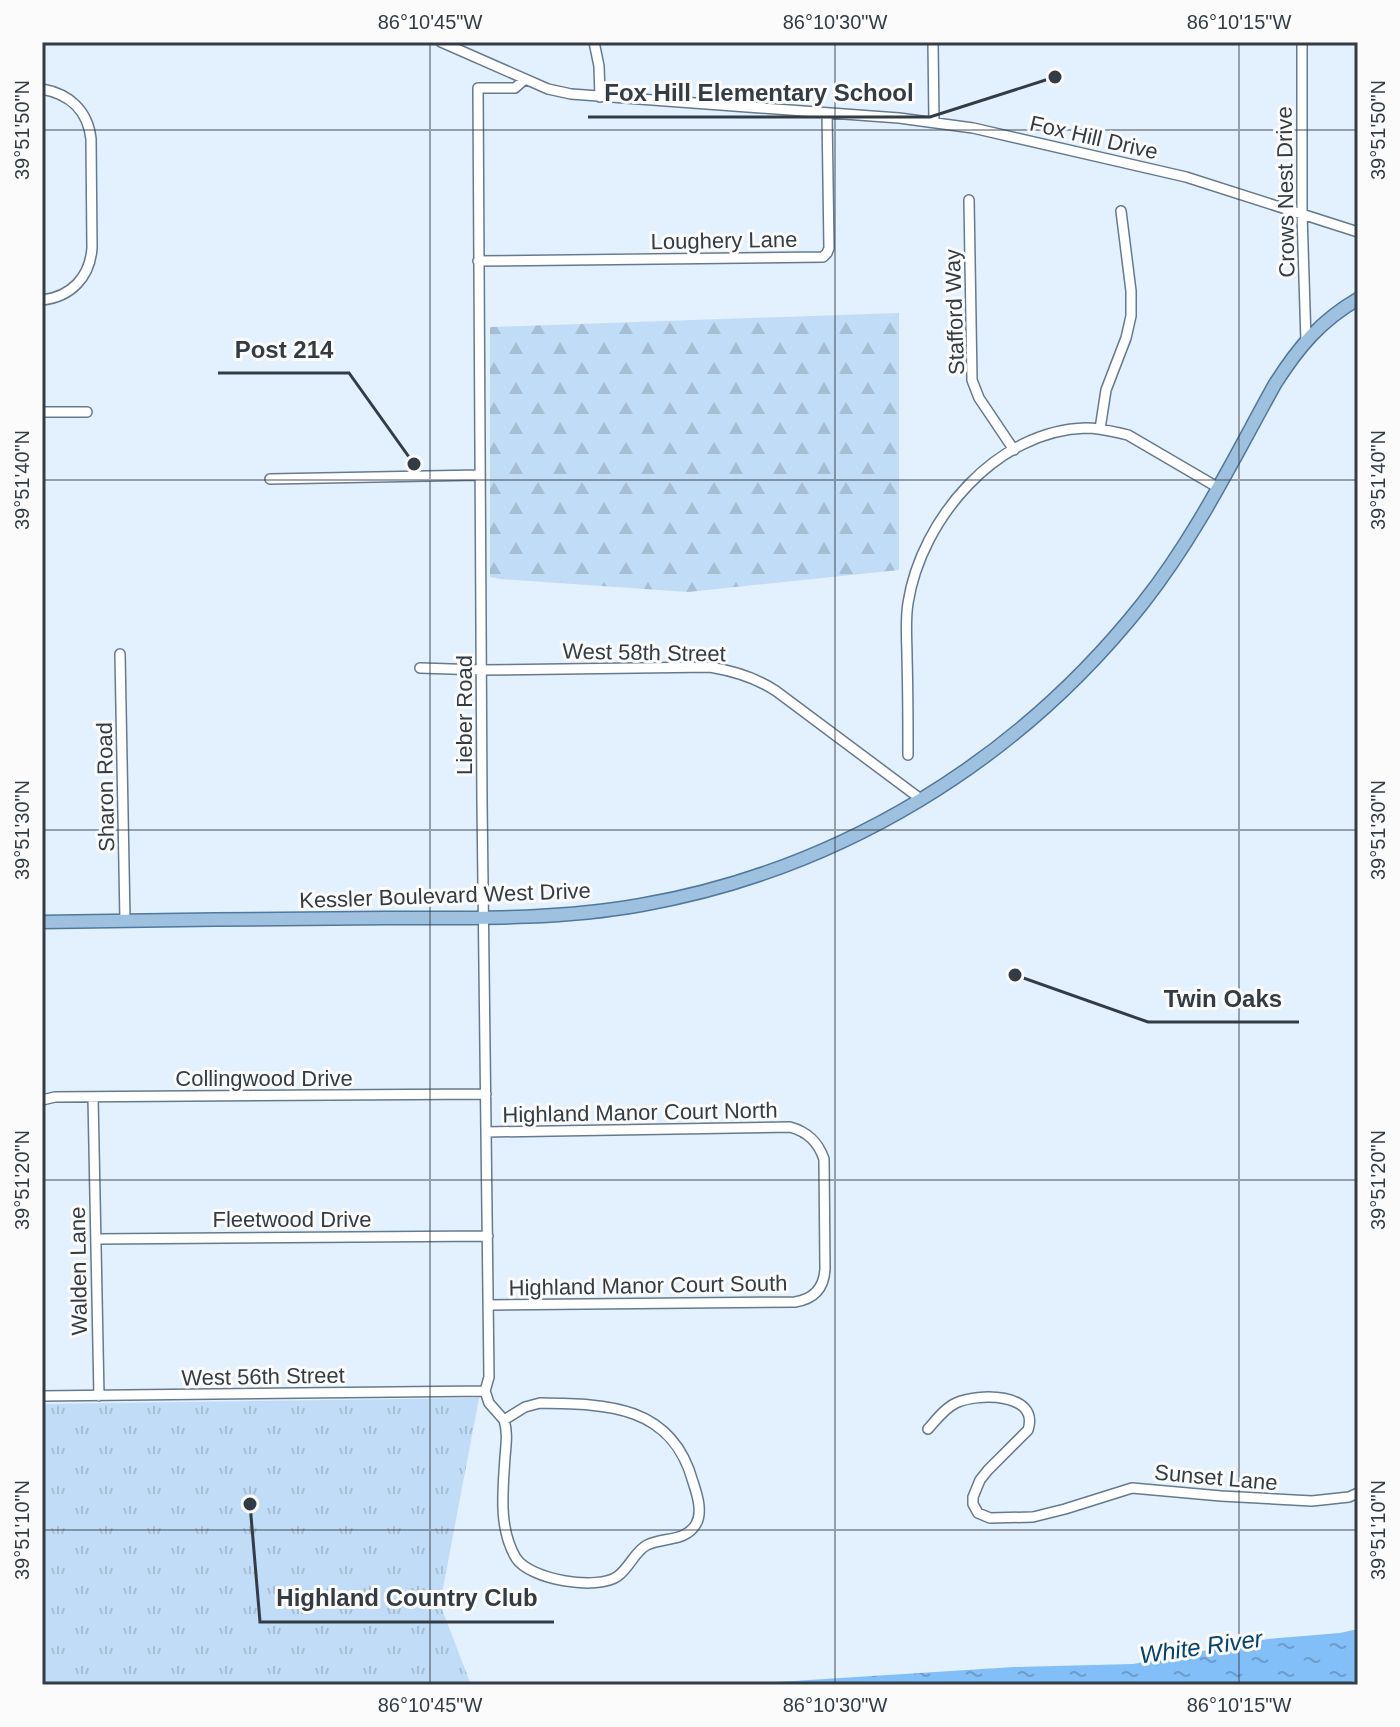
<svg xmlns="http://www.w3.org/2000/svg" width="1400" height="1727" viewBox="0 0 1400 1727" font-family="Helvetica,sans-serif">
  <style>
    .grass { fill: url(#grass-tufts) }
    .forest { fill: url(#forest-firs) }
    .water { fill: url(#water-ripples) }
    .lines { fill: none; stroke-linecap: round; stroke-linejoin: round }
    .minor-casing { stroke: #667a8d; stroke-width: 12 }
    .major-casing { stroke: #50789d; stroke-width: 15 }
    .minor { stroke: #fff; stroke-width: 9 }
    .major { stroke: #9fc1e0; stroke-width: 12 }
    .ticks { fill: none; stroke: #333c45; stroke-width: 2; stroke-opacity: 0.45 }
    .labels { text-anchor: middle; stroke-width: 6; stroke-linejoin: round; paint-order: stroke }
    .street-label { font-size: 22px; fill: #333c45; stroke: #fbfbfb }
    .water-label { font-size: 24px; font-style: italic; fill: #05426f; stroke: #fbfbfb }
    .leader { fill: none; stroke: #333c45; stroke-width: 3 }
    .callout-dot { fill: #333c45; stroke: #fbfbfb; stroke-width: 3 }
    .callout-label { font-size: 24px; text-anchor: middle; font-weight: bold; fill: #333c45; stroke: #fbfbfb; stroke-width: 6; stroke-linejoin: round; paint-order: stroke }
    .neatline { fill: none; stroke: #333c45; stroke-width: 3 }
    .ticks-label { font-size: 20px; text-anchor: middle; fill: #333c45 }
  </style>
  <defs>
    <pattern id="grass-tufts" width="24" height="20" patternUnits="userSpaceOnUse" patternTransform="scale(2)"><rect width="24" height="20" fill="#c0dcf6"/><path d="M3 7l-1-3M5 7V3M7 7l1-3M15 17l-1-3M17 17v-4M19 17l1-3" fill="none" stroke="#a5bed4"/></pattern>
    <pattern id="forest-firs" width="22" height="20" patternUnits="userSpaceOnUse" patternTransform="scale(2)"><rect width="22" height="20" fill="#c0dcf6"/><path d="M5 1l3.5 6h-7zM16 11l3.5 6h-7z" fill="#a5bed4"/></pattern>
    <pattern id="water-ripples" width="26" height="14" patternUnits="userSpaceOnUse" patternTransform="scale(2)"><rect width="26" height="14" fill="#82bff8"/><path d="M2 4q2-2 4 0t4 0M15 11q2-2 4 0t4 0" fill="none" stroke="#6b9ccb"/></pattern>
  </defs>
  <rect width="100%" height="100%" fill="#e3f0fd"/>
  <path class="grass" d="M 479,1398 L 440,1604 L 471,1685 L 42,1685 L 42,1404 Z"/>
  <path class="forest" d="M 899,313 L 899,570 L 688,592 L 501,579 L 490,577 L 490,327 Z"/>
  <path class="water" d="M 1358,1629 L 1358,1680 L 1340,1685 L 730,1685 L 1014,1667 L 1133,1664 L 1268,1639 L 1340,1633 Z"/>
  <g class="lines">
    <defs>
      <path id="minor" d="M 441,42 L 548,89 L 571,94 L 899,118 L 973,128 L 1186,177 L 1358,232
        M 594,42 L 599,66 L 600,97
        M 933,42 L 934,122
        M 1302,42 L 1302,214 L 1306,341
        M 42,89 C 70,94 88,111 91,139 L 92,248 C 90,277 71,297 42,300
        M 969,200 L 972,380 L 979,398 L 1014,450
        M 478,261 L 823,257 L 827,253 L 829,248 L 827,113
        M 42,412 L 87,412
        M 1100,429 L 1106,390 L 1126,338 L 1131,316 L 1131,291 L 1121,211
        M 270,479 L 480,475
        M 120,654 L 125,920
        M 420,668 L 482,670 L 710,667 C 734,671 755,677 776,691 L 922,800
        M 908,755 C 908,723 908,690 907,658 C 907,640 905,621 908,603 C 921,519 997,430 1086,428 C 1101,428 1114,432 1128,435 L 1217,487
        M 93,1097 L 99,1396
        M 42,1100 L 55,1097 L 486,1094
        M 486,1132 L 790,1127 C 808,1132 818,1142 824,1159 L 825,1269 C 824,1288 814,1299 795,1302 L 489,1305
        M 96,1239 L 488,1236
        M 485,1391 L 489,1377 L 482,802 L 478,88 L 515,88 L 525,79
        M 485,1391 L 489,1403 L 504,1420
        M 42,1396 L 485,1391
        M 540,1403 C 608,1404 672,1405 693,1482 C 697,1494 703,1512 696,1524 C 686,1542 663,1537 647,1545 C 635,1551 630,1567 618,1576 C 598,1591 530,1580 516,1558 C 498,1528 503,1490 505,1457 C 506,1444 508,1433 504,1420 L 525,1407 Z
        M 928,1429 C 936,1420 945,1408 956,1403 C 977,1393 1040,1392 1028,1430 L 988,1470 L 980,1480 L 973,1497 L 973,1504 L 978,1513 L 990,1518 L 1033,1517 L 1065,1509 L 1132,1488 L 1221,1496 L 1312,1501 L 1349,1497 L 1358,1493"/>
      <path id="major" d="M 42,922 C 157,920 271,919 386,918 C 471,918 557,920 641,905 C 840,870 1018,761 1143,603 C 1196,536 1234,458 1275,384 C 1298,348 1320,321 1358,299"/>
    </defs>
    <use href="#minor" class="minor-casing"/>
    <use href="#major" class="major-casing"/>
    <use href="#minor" class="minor"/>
    <use href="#major" class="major"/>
  </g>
  <path class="ticks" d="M 430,42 L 430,1685M 835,42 L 835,1685M 1239,42 L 1239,1685M 42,130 L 1358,130M 42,480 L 1358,480M 42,830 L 1358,830M 42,1180 L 1358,1180M 42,1530 L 1358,1530"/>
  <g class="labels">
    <g class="street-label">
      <text transform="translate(1094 137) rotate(13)" y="8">Fox Hill Drive</text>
      <text transform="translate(1285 192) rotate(-91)" y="8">Crows Nest Drive</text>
      <text transform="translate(724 240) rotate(-1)" y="8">Loughery Lane</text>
      <text transform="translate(954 312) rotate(-92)" y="8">Stafford Way</text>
      <text transform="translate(644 652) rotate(1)" y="8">West 58th Street</text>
      <text transform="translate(464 715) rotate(-90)" y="8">Lieber Road</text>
      <text transform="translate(105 787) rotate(-91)" y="8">Sharon Road</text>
      <text transform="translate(445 895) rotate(-2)" y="8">Kessler Boulevard West Drive</text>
      <text x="264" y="1086">Collingwood Drive</text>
      <text transform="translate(640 1112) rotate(-1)" y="8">Highland Manor Court North</text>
      <text x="292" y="1227">Fleetwood Drive</text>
      <text transform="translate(78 1271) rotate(-91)" y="8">Walden Lane</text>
      <text transform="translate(648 1285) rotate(-1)" y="8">Highland Manor Court South</text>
      <text transform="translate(263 1376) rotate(-1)" y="8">West 56th Street</text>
      <text transform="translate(1216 1477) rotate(5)" y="8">Sunset Lane</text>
    </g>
    <g class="water-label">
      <text transform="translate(1201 1647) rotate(-8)" y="8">White River</text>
    </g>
  </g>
  <path class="leader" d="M1055 77L930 117H588M414 464L349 373H218M1015 975L1148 1022H1299M250 1504L260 1622H554"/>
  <g class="callout-dot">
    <circle cx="1055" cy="77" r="8"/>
    <circle cx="414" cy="464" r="8"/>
    <circle cx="1015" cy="975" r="8"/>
    <circle cx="250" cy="1504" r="8"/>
  </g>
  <g class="callout-label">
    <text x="759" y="101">Fox Hill Elementary School</text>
    <text x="284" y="358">Post 214</text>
    <text x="1223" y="1007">Twin Oaks</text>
    <text x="407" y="1606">Highland Country Club</text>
  </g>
  <rect width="1400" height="1727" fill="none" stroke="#fbfbfb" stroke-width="88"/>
  <rect x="44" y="44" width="1312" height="1639" class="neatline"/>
  <g class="ticks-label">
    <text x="430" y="29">86°10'45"W</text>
    <text x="835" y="29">86°10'30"W</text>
    <text x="1239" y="29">86°10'15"W</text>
    <text transform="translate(22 130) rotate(-90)" y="7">39°51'50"N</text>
    <text transform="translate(1378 130) rotate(-90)" y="7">39°51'50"N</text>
    <text transform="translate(22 480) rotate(-90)" y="7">39°51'40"N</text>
    <text transform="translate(1378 480) rotate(-90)" y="7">39°51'40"N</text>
    <text transform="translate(22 830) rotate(-90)" y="7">39°51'30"N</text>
    <text transform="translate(1378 830) rotate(-90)" y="7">39°51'30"N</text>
    <text transform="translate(22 1180) rotate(-90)" y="7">39°51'20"N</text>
    <text transform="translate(1378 1180) rotate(-90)" y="7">39°51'20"N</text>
    <text transform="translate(22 1530) rotate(-90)" y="7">39°51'10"N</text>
    <text transform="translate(1378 1530) rotate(-90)" y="7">39°51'10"N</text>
    <text x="430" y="1712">86°10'45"W</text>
    <text x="835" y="1712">86°10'30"W</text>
    <text x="1239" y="1712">86°10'15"W</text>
  </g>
</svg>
